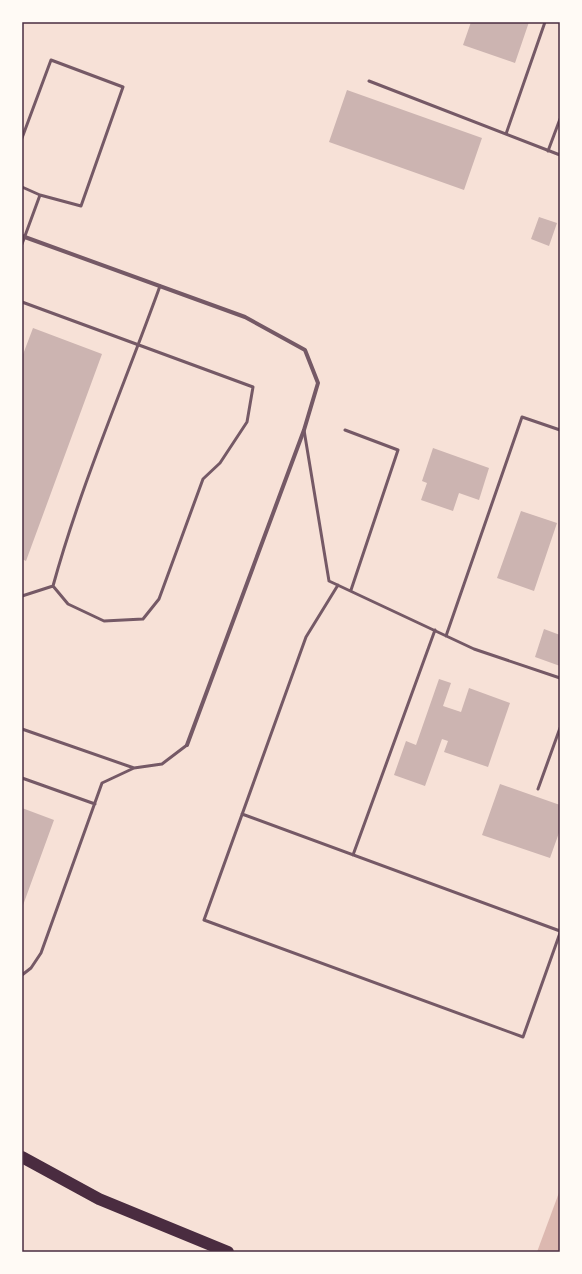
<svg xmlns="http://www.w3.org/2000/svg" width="582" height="1274" viewBox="0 0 582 1274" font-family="'Source Sans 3',sans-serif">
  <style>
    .water { fill: #dcb8b0 }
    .building { fill: #ccb4b1 }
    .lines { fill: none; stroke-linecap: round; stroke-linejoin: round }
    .service { stroke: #755966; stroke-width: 3 }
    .minor { stroke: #755966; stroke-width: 4 }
    .motorway { stroke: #4a2c40; stroke-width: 12 }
    .neatline { fill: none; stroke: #4a2c40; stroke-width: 1.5 }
  </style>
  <rect width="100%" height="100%" fill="#f7e1d7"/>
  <path class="water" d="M 560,1190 L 560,1252 L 537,1252 Z"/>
  <path class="building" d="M 471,22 L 529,22 L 515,63 L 463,45 Z
    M 347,90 L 482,138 L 464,190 L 329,142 Z
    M 539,217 L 557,223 L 549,246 L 531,239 Z
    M 33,328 L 102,354 L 26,561 L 22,559 L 22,357 Z
    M 433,448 L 489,468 L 479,500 L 459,493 L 453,511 L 421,500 L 427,483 L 422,481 Z
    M 521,511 L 557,523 L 534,591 L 497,578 Z
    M 544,629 L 560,635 L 560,666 L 535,657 Z
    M 439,679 L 451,683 L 443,706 L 461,712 L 469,688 L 510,703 L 488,767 L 444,752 L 448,741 L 442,739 L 425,786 L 394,775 L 406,741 L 416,745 Z
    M 500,784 L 560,805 L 560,830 L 550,858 L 482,835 Z
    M 22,808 L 54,820 L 22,908 Z"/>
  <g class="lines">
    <path class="service" d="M 369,81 L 560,155
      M 506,134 L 545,22
      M 22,138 L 51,60 L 123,87 L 81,206 L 40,195 L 22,187
      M 548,151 L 560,119
      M 22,244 L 40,195
      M 22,302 L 253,387 L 247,422 L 220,463 L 203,479 L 159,599 L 143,619 L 104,621 L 68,604 L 53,586 C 81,484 124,386 160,286
      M 304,430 L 329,581 L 474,649 L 560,678
      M 345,430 L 398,450 L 351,590
      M 338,585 L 306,637 L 204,920 L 523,1037 L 560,933
      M 22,596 L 53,586
      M 446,636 L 522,417 L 560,430
      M 22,729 L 134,768
      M 22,778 L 95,804
      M 538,789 L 560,728
      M 242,814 L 560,931
      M 353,855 L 435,630
      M 22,975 L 31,968 L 41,953 L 102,783 L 134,768 L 162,764 L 187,745"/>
    <path class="minor" d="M 22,236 L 245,317 L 305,350 L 318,383 L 304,430 L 187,745"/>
    <path class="motorway" d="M 22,1157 L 99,1199 L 228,1252"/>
  </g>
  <rect width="582" height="1274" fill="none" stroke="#fffaf5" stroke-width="46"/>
  <rect x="23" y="23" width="536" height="1228" class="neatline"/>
</svg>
